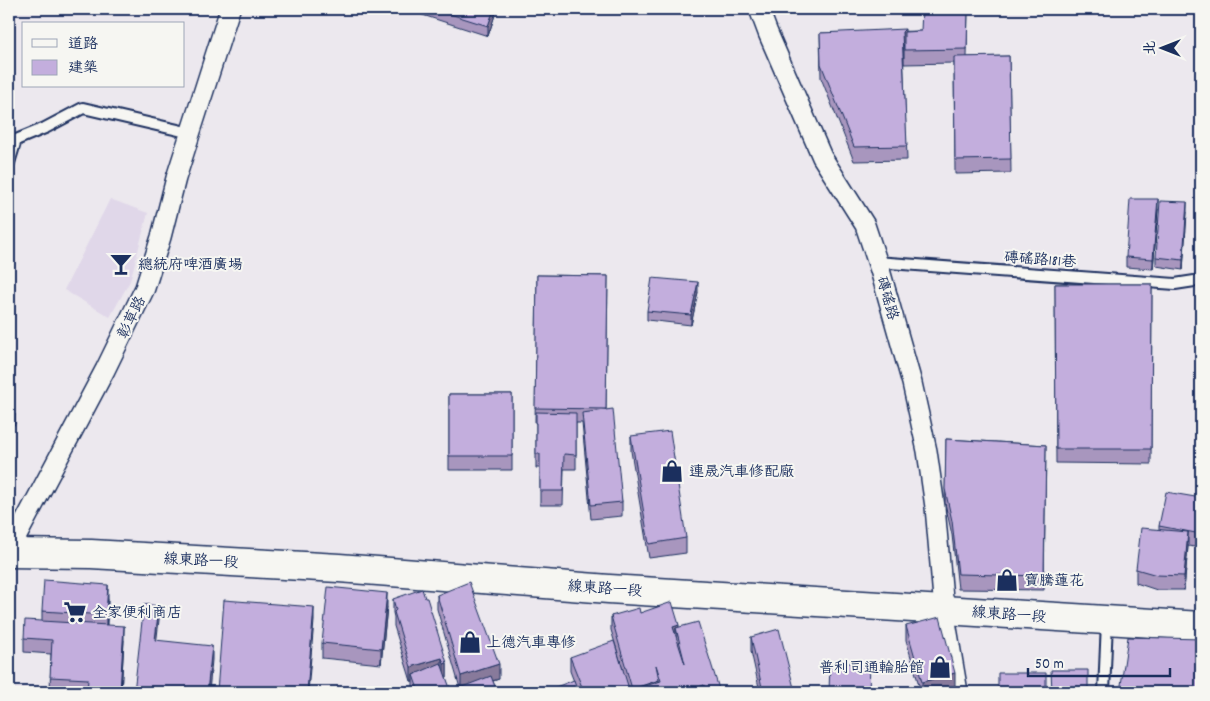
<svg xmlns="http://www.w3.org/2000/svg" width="1210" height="701" viewBox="0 0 1210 701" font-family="Dekko,'LXGW WenKai TC',sans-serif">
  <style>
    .built { fill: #e0d7e9 }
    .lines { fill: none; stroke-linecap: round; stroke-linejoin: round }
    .lane-casing { stroke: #1b2f5e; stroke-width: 14 }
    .street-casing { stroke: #1b2f5e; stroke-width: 22 }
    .secondary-casing { stroke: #1b2f5e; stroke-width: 31 }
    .lane { stroke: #f6f6f2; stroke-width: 10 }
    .street { stroke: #f6f6f2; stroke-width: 19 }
    .secondary { stroke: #f6f6f2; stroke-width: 28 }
    .wall { fill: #a896be; stroke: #1b2f5e }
    .shaded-wall { fill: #887a9b; stroke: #1b2f5e }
    .building { fill: #c3aedd; stroke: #1b2f5e }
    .labels { text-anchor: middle; stroke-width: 4; stroke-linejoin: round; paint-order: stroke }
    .street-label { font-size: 15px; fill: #1b2f5e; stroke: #f6f6f2 }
    .poi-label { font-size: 15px; fill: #1b2f5e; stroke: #f6f6f2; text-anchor: start }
  </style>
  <rect width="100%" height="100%" fill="#ece8ee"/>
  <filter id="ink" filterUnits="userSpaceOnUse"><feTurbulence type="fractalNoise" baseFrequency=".02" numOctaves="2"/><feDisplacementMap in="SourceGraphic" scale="10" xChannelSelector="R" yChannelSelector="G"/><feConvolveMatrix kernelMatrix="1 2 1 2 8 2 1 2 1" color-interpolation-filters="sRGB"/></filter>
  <g filter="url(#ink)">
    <path class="built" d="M 110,199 L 148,213 L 130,281 L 110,317 L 64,290 Z"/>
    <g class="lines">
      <defs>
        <path id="lane" d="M 9,163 L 16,140 L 45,128 L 83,108 L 191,133
          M 876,262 L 1175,284 L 1201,280
          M 1104,692 L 1107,622"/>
        <path id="street" d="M 759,9 L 768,33 L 822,157 L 865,225 L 880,270 L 912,383 L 927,451 L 935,507 L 944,610 L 958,692
          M 9,551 L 105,370 L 145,288 L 161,237 L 176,178 L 230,9"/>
        <path id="secondary" d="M 9,553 L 91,554 L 339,568 L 609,589 L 1201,626"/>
      </defs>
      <use href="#lane" class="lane-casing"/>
      <use href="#street" class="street-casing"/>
      <use href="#secondary" class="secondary-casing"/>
      <use href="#lane" class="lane"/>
      <use href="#street" class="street"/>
      <use href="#secondary" class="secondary"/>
    </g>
    <path class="wall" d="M 404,9 L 497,9 L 488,36 Z
      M 968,9 L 967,57 L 1009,56 L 1011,173 L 955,174 L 954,63 L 904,64 L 904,45 L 903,46 L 907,160 L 854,161 L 821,78 L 820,33 L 921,31 Z
      M 1158,209 L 1153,269 L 1126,267 L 1126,257 Z
      M 1187,212 L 1183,270 L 1156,266 L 1156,257 Z
      M 537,275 L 608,276 L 606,410 L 622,502 L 622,516 L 591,519 L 582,423 L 576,423 L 576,469 L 564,469 L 563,505 L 540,505 L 540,468 L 536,468 L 536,423 L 535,423 Z
      M 1055,284 L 1152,284 L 1151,464 L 1056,463 Z
      M 698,292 L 691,325 L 647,320 L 647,311 Z
      M 449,394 L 512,394 L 512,470 L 449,470 Z
      M 631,436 L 686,538 L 686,553 L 649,558 L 631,451 Z
      M 946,439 L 1046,445 L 1044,590 L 958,589 L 952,535 L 945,503 Z
      M 1201,498 L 1201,548 L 1188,546 L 1184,590 L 1157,590 L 1136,583 L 1136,569 L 1159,530 L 1159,526 Z
      M 437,595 L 499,679 L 493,681 L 497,692 L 457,692 L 457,689 L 460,688 L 437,609 Z
      M 108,599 L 107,625 L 124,640 L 121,692 L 50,692 L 51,654 L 24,652 L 24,638 L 42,621 L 42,611 Z
      M 393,599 L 447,663 L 447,677 L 446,678 L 451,692 L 414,692 L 413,689 L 413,681 L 411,681 L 394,626 L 394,617 L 393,613 Z
      M 387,607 L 381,664 L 322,658 L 322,643 Z
      M 640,613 L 679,627 L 720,692 L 578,692 L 570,671 L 570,657 L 623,670 L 611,630 L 611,616 Z
      M 906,626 L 955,687 L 938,692 L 921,692 L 906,640 Z
      M 751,637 L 795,692 L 760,692 L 751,651 Z"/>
    <path class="shaded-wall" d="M 494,9 L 497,9 L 488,36 L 488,26 Z
      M 905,29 L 905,44 L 902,46 L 902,32 Z
      M 1158,199 L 1158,209 L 1153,269 L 1153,259 Z
      M 1187,202 L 1187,212 L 1183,270 L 1183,260 Z
      M 698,282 L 698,292 L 691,325 L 691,315 Z
      M 15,414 L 15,424 L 9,431 L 9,422 Z
      M 1188,532 L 1188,547 L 1184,590 L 1184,576 Z
      M 108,585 L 108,599 L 106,630 L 106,615 Z
      M 387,593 L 387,607 L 381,664 L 381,649 Z
      M 159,606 L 159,620 L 155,654 L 155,640 Z
      M 314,607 L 314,621 L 308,692 L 307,692 Z
      M 679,625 L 679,639 L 676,628 L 676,641 L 673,627 Z
      M 124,626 L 124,640 L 121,692 L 120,692 Z
      M 212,646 L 212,660 L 209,692 L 207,692 Z
      M 442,658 L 442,672 L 413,675 L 413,681 L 411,681 L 411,667 Z
      M 447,663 L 447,677 L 444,679 L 444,664 Z
      M 499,664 L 499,679 L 461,690 L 461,676 Z
      M 955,673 L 955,687 L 938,692 L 922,692 L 922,682 Z
      M 659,680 L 659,692 L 633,690 L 633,692 L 632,692 L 632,689 Z
      M 704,685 L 704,692 L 693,692 L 693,689 Z"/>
    <path class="building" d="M 434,9 L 494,9 L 488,26 Z
      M 922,9 L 968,9 L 967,49 L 904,50 L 904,32 L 921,31 Z
      M 905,29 L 902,32 L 907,146 L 854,147 L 821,64 L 820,33 Z
      M 1009,56 L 1011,159 L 955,160 L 954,57 Z
      M 1130,199 L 1158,199 L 1153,259 L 1126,257 Z
      M 1160,201 L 1187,202 L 1183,260 L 1156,257 Z
      M 537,275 L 608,276 L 606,409 L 535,408 Z
      M 652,278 L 698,282 L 691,315 L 647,311 Z
      M 1055,284 L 1152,284 L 1151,449 L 1056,449 Z
      M 449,394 L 512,394 L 512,456 L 449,456 Z
      M 613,409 L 622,502 L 591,505 L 582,413 Z
      M 9,410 L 15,414 L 9,422 Z
      M 536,412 L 576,413 L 576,455 L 564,454 L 563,491 L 540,491 L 540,454 L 536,454 Z
      M 670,431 L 686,538 L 649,544 L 631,436 Z
      M 946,439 L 1046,445 L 1044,576 L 958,574 L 952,521 L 945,489 Z
      M 1166,492 L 1201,498 L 1201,534 L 1159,526 Z
      M 1141,528 L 1188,532 L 1184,576 L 1157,575 L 1136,569 Z
      M 44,580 L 108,585 L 106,615 L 42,611 Z
      M 469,582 L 499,664 L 461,676 L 437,595 Z
      M 328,587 L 387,593 L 381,649 L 322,643 Z
      M 422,589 L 425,598 L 427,598 L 447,663 L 444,664 L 442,658 L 411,667 L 394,612 L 396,610 L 393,599 Z
      M 224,600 L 314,607 L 307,692 L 217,692 Z
      M 672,602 L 679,625 L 673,627 L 685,664 L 676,628 L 698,622 L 720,692 L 706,692 L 704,685 L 693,689 L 700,688 L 702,692 L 634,692 L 633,690 L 661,681 L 656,665 L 659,680 L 632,689 L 611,616 L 639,608 L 640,613 Z
      M 144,604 L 159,606 L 155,640 L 212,646 L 207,692 L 134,692 Z
      M 940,617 L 955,673 L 922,682 L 906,626 Z
      M 25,620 L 124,626 L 120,692 L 87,692 L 88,679 L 50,677 L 52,640 L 24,638 Z
      M 779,629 L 795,692 L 763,692 L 751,637 Z
      M 1128,637 L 1201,639 L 1201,692 L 1120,692 Z
      M 614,641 L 630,692 L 584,692 L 570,657 Z
      M 441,663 L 451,691 L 450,692 L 419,692 L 413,675 Z
      M 830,663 L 870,663 L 869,692 L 829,692 Z
      M 1051,670 L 1088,670 L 1088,692 L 1052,692 Z
      M 998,673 L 1046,673 L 1046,692 L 998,692 Z
      M 491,676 L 497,692 L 458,692 L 457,689 Z
      M 574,680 L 578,692 L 543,692 Z
      M 311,689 L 330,691 L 330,692 L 311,692 Z"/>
  </g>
  <defs>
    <symbol id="bar-bare" viewBox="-9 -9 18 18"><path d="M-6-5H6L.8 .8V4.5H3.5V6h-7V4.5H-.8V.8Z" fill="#1b2f5e" stroke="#f6f6f2" stroke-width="2.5" paint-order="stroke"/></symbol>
    <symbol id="shop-bare" viewBox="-9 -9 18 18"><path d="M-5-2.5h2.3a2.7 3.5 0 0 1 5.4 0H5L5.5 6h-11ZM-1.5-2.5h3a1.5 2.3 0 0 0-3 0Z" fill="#1b2f5e" stroke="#f6f6f2" stroke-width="2.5" paint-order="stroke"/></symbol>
    <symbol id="supermarket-bare" viewBox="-9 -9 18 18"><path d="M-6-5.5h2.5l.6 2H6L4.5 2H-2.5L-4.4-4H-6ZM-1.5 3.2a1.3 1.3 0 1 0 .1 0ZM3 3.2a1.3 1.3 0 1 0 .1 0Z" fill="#1b2f5e" stroke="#f6f6f2" stroke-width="2.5" paint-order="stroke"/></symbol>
  </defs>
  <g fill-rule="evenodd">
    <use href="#bar-bare" x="105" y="248" width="32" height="32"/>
    <use href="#shop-bare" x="656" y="455" width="32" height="32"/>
    <use href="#shop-bare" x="991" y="564" width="32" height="32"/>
    <use href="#supermarket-bare" x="59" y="596" width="32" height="32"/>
    <use href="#shop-bare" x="454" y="626" width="32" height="32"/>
    <use href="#shop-bare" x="924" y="651" width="32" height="32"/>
  </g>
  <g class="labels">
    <g class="street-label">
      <text transform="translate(1040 259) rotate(4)" y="5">磚磘路181巷</text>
      <text transform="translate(888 298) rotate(74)" y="5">磚磘路</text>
      <text transform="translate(131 317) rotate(-64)" y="5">彰草路</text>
      <text transform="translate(201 560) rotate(3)" y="5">線東路一段</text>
      <text transform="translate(605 588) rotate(4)" y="5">線東路一段</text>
      <text transform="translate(1009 614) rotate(4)" y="5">線東路一段</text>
    </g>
    <g class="poi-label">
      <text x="138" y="269">總統府啤酒廣場</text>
      <text x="689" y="476">連晟汽車修配廠</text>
      <text x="1024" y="585">寶騰蓮花</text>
      <text x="92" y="617">全家便利商店</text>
      <text x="486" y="647">上德汽車專修</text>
      <text x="924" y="672" text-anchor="end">普利司通輪胎館</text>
    </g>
  </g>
  <rect width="1210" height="701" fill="none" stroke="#f6f6f2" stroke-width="30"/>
  <rect x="15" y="15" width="1180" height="671" fill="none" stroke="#1b2f5e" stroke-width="2" filter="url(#ink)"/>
  <rect x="22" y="22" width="162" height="65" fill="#f6f6f2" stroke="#9ea6b7"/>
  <rect x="32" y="39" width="25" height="8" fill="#f6f6f2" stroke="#9ea6b7"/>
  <text x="68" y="48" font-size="15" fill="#1b2f5e">道路</text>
  <rect x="32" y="60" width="25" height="15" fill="#c3aedd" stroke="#9ea6b7"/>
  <text x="68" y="72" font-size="15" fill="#1b2f5e">建築</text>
  <g transform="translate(1162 48) rotate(270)" stroke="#f6f6f2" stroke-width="4" paint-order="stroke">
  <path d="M0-4L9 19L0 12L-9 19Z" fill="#1b2f5e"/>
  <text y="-8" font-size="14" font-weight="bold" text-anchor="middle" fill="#1b2f5e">北</text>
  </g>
  <path d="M1028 668v8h142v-8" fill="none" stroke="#1b2f5e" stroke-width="2.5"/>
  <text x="1035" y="668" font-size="15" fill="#1b2f5e" stroke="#f6f6f2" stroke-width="4" paint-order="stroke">50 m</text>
</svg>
